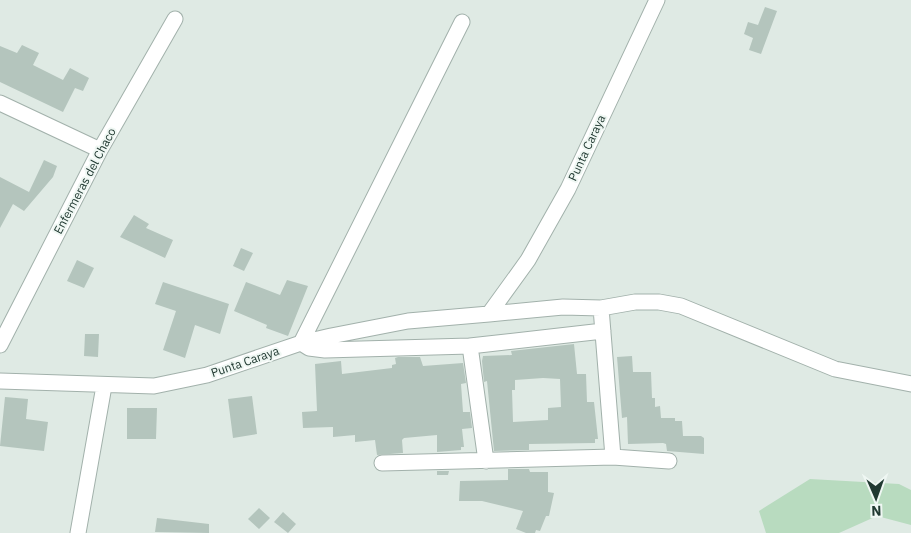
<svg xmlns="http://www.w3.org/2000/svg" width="911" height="533" viewBox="0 0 911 533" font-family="'IBM Plex Sans',sans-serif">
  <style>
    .green { fill: #b8dbbf }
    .building { fill: #b4c5bd; fill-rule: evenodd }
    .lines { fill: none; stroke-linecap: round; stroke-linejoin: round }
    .minor-casing { stroke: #a2b1ab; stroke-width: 17 }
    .minor { stroke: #fff; stroke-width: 15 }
    .labels { text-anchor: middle; stroke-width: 4; stroke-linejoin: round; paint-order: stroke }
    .street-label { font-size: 12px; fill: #203931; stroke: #eff7f3 }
  </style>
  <rect width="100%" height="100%" fill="#dfeae4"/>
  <path class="green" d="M 810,479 L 899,484 L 911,490 L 911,525 L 877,516 L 839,533 L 766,533 L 759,511 Z"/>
  <path class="building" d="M 765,7 L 777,11 L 761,54 L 749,50 L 753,38 L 744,34 L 748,22 L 758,25 Z
    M 22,45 L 39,53 L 33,65 L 63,80 L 70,68 L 89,78 L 83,91 L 75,88 L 63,112 L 0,82 L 0,46 L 17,53 Z
    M 44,160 L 57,166 L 53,177 L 24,211 L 13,204 L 0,228 L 0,177 L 29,192 Z
    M 134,215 L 149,224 L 146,228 L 173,240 L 165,258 L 120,237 Z
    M 241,248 L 253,253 L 244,271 L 233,266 Z
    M 77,260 L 94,268 L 84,288 L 67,281 Z
    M 287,280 L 308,286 L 288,336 L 266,328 L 267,325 L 234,311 L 246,282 L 280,295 Z
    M 163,282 L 229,304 L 220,334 L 195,325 L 185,358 L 163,350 L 176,311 L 155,304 Z
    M 85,334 L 99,334 L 98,357 L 84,356 Z
    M 574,344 L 577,374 L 586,374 L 587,402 L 594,402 L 598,439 L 595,439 L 595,443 L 529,444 L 529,450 L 494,451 L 487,381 L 484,382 L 482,361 L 483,356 L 512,355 L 511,351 ZM 543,378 L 560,379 L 561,407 L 548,408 L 548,420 L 513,422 L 512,390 L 515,390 L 515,380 Z
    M 632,356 L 633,372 L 651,372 L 652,398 L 655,398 L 655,407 L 660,406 L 661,418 L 675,418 L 675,421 L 682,421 L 683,436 L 701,436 L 704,438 L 704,454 L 667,451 L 666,444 L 663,443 L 628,444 L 627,417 L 622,418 L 617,357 Z
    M 398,357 L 420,357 L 423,366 L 463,363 L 466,383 L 461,384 L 463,412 L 470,412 L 472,428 L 462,429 L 464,447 L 461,447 L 461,450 L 437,452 L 437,435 L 404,438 L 402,440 L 403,453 L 377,455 L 375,440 L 355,442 L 355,435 L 333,437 L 333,427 L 303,428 L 302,412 L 317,411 L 315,364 L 341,361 L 342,374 L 392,368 L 392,365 L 396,364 L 395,358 Z
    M 252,396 L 257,434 L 233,438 L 228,399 Z
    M 5,397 L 28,399 L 26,419 L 48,422 L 44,451 L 0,446 Z
    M 127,408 L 157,408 L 156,439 L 127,439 Z
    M 508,469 L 529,469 L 530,472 L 548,472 L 548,492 L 554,493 L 549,516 L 546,516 L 540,531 L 536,530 L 535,533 L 526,533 L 516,529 L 523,511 L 482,501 L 459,501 L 460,481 L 508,480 Z
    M 437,471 L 449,471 L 448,475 L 437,475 Z
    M 259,508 L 270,518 L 259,529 L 248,519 Z
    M 283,512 L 296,524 L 288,533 L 274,522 Z
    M 157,518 L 209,524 L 209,533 L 155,532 Z"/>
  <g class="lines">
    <defs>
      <path id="minor" d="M 462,22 L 301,343 L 309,348 L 325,350 L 470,346
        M 0,103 L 100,150
        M 601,308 L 613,457
        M 489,314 L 563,307 L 601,308 L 635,302 L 659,302 L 681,306 L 835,369 L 911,384
        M 0,345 L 100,150 L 175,19
        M 0,381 L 154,386 L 207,375 L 301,343 L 331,336 L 408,321 L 489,314 L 528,260 L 568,189 L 657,0
        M 486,461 L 470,346 L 603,331
        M 382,463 L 613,457 L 669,461
        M 78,533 L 104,386"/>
    </defs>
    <use href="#minor" class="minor-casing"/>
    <use href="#minor" class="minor"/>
  </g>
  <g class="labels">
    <g class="street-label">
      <text transform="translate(587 148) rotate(-65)" y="4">Punta Caraya</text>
      <text transform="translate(85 181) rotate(-62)" y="4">Enfermeras del Chaco</text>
      <text transform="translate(245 362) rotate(-19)" y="4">Punta Caraya</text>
    </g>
  </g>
  <g transform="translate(876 498) rotate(178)" stroke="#eff7f3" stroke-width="4" paint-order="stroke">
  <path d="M0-4L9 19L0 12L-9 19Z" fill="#203931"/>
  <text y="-8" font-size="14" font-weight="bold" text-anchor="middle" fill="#203931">N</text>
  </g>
</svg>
